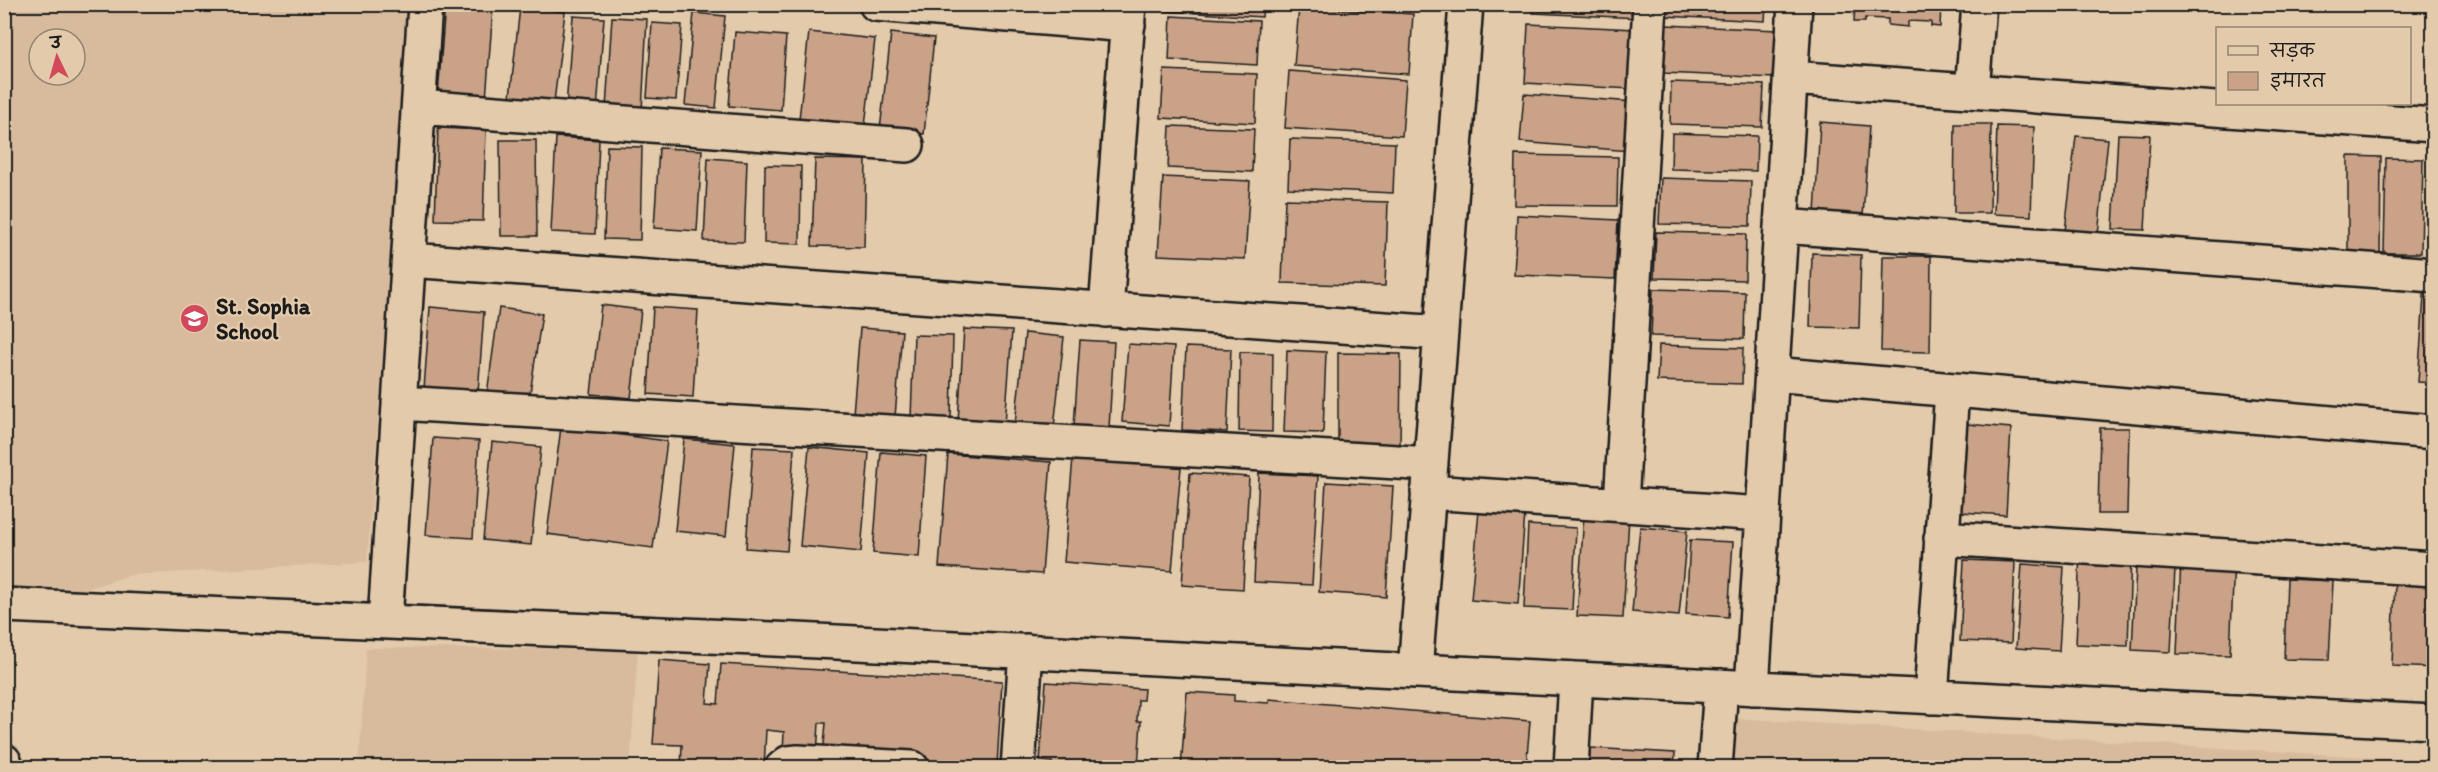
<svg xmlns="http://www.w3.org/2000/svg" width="2438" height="772" viewBox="0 0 2438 772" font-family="Itim,'Playpen Sans Deva',sans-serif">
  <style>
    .built { fill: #d8bb9d; fill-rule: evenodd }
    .building { fill: #caa287; stroke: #1c1c1c; stroke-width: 1.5 }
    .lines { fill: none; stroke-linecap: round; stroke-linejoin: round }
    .minor-casing { stroke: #1c1c1c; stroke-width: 38 }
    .minor { stroke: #e3caab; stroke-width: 33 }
    .labels { text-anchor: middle; stroke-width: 4.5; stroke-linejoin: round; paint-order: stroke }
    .poi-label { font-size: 22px; font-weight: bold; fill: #1c1c1c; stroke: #e3caab; text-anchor: start }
  </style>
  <rect width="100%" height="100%" fill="#e3caab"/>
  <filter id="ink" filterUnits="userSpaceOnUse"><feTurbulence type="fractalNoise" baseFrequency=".0167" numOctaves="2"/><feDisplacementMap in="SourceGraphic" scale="12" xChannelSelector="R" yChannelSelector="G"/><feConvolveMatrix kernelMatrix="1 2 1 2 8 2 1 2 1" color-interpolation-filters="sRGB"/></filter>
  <g filter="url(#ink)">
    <path class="built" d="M 5,5 L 410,5 L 367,562 L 131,575 L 5,614 ZM 39,39 L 75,39 L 75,75 L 39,75 Z
      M 366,648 L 638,649 L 630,767 L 359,768 Z
      M 1716,717 L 2434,761 L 2433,768 L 1713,768 Z"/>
    <path class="building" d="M 1166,4 L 1263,4 L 1262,17 L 1166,11 Z
      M 1534,4 L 1640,4 L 1639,18 L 1533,13 Z
      M 1665,4 L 1766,4 L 1765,21 L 1664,16 Z
      M 1855,4 L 1941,4 L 1940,27 L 1931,26 L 1931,22 L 1908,21 L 1908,27 L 1888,25 L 1888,19 L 1865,18 L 1865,22 L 1854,22 Z
      M 445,5 L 493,8 L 486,99 L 438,95 Z
      M 520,7 L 565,12 L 554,102 L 510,97 Z
      M 1299,7 L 1413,14 L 1409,74 L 1294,66 Z
      M 694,13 L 725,16 L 716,108 L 685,105 Z
      M 573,16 L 604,18 L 597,110 L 566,107 Z
      M 1171,16 L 1259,21 L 1257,65 L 1169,60 Z
      M 612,17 L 647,19 L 642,110 L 606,108 Z
      M 652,23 L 682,25 L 676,100 L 647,98 Z
      M 1528,24 L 1635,29 L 1632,89 L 1525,83 Z
      M 1665,25 L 1777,30 L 1775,78 L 1663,73 Z
      M 735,32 L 786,36 L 781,110 L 729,106 Z
      M 809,32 L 875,39 L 865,126 L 799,119 Z
      M 891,33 L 934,38 L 924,134 L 880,130 Z
      M 1164,70 L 1257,74 L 1255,123 L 1161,118 Z
      M 1289,71 L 1406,80 L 1402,136 L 1285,128 Z
      M 1671,82 L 1764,85 L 1762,127 L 1670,124 Z
      M 1524,94 L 1634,102 L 1630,151 L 1520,142 Z
      M 1820,122 L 1869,126 L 1863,217 L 1815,214 Z
      M 1955,124 L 1991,124 L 1990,213 L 1954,213 Z
      M 1170,126 L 1254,129 L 1252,172 L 1168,168 Z
      M 1997,126 L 2034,127 L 2031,216 L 1994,214 Z
      M 438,128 L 486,130 L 483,221 L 435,220 Z
      M 1672,133 L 1757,136 L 1756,171 L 1671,169 Z
      M 2118,134 L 2150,135 L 2145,230 L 2113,229 Z
      M 2076,136 L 2108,139 L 2098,235 L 2065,231 Z
      M 556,137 L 599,140 L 595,234 L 551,232 Z
      M 1290,139 L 1395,143 L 1393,193 L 1288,188 Z
      M 500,140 L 536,140 L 537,236 L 501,236 Z
      M 607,146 L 642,147 L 640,240 L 604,239 Z
      M 659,148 L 702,150 L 697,231 L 654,228 Z
      M 1515,155 L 1618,157 L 1617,206 L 1514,205 Z
      M 2348,156 L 2381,157 L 2380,257 L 2348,257 Z
      M 708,158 L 747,161 L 744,242 L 704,241 Z
      M 2386,158 L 2423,159 L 2421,253 L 2384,253 Z
      M 815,159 L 866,160 L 864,247 L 812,246 Z
      M 765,165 L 801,166 L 800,244 L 764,243 Z
      M 1163,177 L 1250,181 L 1245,259 L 1158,255 Z
      M 1661,178 L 1751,181 L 1750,226 L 1659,224 Z
      M 1285,199 L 1388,202 L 1385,286 L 1282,283 Z
      M 1517,215 L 1618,220 L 1615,279 L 1514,275 Z
      M 1656,232 L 1746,234 L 1745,280 L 1654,278 Z
      M 1812,253 L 1861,255 L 1859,328 L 1810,327 Z
      M 1883,256 L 1931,256 L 1930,352 L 1881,351 Z
      M 2425,282 L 2434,282 L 2434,383 L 2418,382 Z
      M 1653,289 L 1745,292 L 1744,339 L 1651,336 Z
      M 601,305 L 641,310 L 631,398 L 591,394 Z
      M 430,307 L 484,312 L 478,393 L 424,389 Z
      M 653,307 L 698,310 L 693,397 L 648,394 Z
      M 499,308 L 542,314 L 529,400 L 487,394 Z
      M 860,328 L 902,331 L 895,417 L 853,414 Z
      M 964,329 L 1012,331 L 1005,425 L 958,422 Z
      M 1025,333 L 1064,337 L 1054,427 L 1015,424 Z
      M 914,335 L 953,336 L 951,420 L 911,418 Z
      M 1080,340 L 1114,342 L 1109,428 L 1074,426 Z
      M 1128,344 L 1174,347 L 1169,426 L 1122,422 Z
      M 1659,345 L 1743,348 L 1742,384 L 1657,381 Z
      M 1186,347 L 1231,349 L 1227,432 L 1182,430 Z
      M 1287,350 L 1326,352 L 1323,433 L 1284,432 Z
      M 1240,352 L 1273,353 L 1272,432 L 1239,431 Z
      M 1338,353 L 1401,354 L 1400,446 L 1338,446 Z
      M 1967,424 L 2011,428 L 2006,515 L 1961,512 Z
      M 561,427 L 667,441 L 653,548 L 547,534 Z
      M 2100,428 L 2129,428 L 2127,514 L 2098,514 Z
      M 433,438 L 479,441 L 473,538 L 426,535 Z
      M 684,439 L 735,444 L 726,536 L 675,531 Z
      M 492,442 L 541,447 L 531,545 L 483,540 Z
      M 753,447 L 794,449 L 787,551 L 746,548 Z
      M 809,447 L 869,453 L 861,552 L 800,546 Z
      M 881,452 L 926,456 L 919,557 L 873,553 Z
      M 948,454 L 1051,462 L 1042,574 L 939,567 Z
      M 1073,458 L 1181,467 L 1172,571 L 1064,562 Z
      M 1190,473 L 1249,477 L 1243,589 L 1182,585 Z
      M 1259,473 L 1318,476 L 1312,585 L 1254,582 Z
      M 1326,482 L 1393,486 L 1386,597 L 1319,592 Z
      M 1479,510 L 1525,513 L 1518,604 L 1471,600 Z
      M 1584,515 L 1629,517 L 1623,618 L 1577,616 Z
      M 1528,525 L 1576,528 L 1572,610 L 1524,608 Z
      M 1640,527 L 1687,531 L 1679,616 L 1632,612 Z
      M 1690,540 L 1733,542 L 1728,617 L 1686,614 Z
      M 2080,552 L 2131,554 L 2128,646 L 2076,644 Z
      M 2181,558 L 2234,559 L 2230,655 L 2177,654 Z
      M 1964,560 L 2015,562 L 2011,643 L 1960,641 Z
      M 2022,564 L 2064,567 L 2059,651 L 2016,648 Z
      M 2136,567 L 2175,568 L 2171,652 L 2132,650 Z
      M 2287,579 L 2333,581 L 2329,660 L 2284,659 Z
      M 2395,580 L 2434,582 L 2434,668 L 2392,666 Z
      M 659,660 L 710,664 L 707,703 L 718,704 L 721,664 L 1002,681 L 997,765 L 823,755 L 826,723 L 819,723 L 817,754 L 783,752 L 784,732 L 766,730 L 764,768 L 681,768 L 682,745 L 653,744 Z
      M 1046,682 L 1144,689 L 1143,700 L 1138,700 L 1137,721 L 1141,721 L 1138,768 L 1052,768 L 1052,762 L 1040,761 Z
      M 1187,692 L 1234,695 L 1234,701 L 1269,703 L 1269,699 L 1530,721 L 1526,768 L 1181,768 Z
      M 1590,748 L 1675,753 L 1674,768 L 1589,768 Z"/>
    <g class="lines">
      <defs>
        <path id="minor" d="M 876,4 L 1128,25
          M 1791,78 L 2434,125
          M 1972,91 L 1979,4
          M 419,107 L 907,145
          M 1782,226 L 2434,275
          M 409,260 L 1441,333
          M 1106,310 L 1129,4
          M 1772,374 L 2434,432
          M 399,403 L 1431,464
          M 1428,492 L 1763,514
          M 1621,504 L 1650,4
          M 1941,538 L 2434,569
          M 4,605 L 797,640 L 2434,722
          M 385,621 L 425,4
          M 1415,671 L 1466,4
          M 1752,688 L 1795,4
          M 1931,697 L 1952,390
          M 4,761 L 7,768
          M 782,768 L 788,763 L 798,762 L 912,768
          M 1018,768 L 1026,651
          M 1571,768 L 1576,679
          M 1715,768 L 1721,686"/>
      </defs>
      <use href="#minor" class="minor-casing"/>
      <use href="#minor" class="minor"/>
    </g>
  </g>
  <defs>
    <symbol id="school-disc" viewBox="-11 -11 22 22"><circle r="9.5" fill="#d1495b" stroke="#e3caab"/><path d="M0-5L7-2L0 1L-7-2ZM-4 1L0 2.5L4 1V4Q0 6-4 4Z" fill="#fff"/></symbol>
  </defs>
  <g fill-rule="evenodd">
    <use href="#school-disc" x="178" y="302" width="33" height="33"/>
  </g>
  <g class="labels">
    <g class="poi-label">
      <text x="216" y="314">St. Sophia<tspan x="216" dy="25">School</tspan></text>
    </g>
  </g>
  <rect width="2438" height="772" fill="none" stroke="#e3caab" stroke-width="24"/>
  <rect x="12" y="12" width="2414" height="748" fill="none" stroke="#1c1c1c" stroke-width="2" filter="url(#ink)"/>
  <rect x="2216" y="27" width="195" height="78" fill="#e3caab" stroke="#938472" stroke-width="1.5"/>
  <rect x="2228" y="46" width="30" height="9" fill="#e3caab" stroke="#938472" stroke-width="1.5"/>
  <text x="2270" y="57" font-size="18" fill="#1c1c1c">सड़क</text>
  <rect x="2228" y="72" width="30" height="18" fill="#caa287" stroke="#938472" stroke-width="1.5"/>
  <text x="2270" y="87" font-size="18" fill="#1c1c1c">इमारत</text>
  <g transform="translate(57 57) rotate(355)"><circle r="28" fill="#e3caab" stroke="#938472" stroke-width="1.5"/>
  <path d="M0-4.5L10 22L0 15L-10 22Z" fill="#d1495b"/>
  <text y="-9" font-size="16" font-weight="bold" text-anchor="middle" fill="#1c1c1c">उ</text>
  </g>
</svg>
